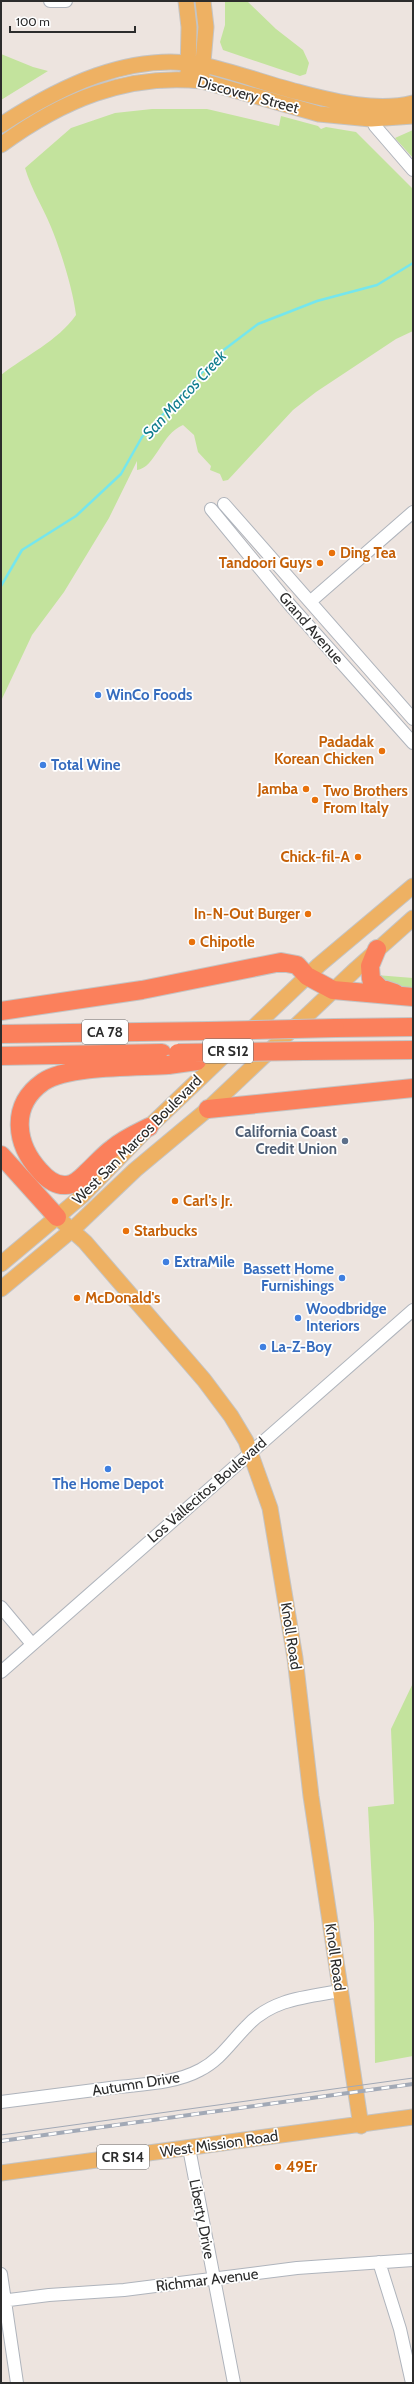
<svg xmlns="http://www.w3.org/2000/svg" width="414" height="2384" viewBox="0 0 414 2384" font-family="Cabin,sans-serif">
  <style>
    .green { fill: #c3e39d }
    .lines { fill: none; stroke-linecap: round; stroke-linejoin: round }
    .stream { stroke: #75e6ed; stroke-width: 2.5 }
    .minor-casing { stroke: #afb4bc; stroke-width: 14 }
    .major-casing { stroke: #c4c4c4; stroke-width: 17 }
    .highway-casing { stroke: #c4c4c4; stroke-width: 20 }
    .minor { stroke: #fff; stroke-width: 12 }
    .major { stroke: #eeb163; stroke-width: 15 }
    .highway { stroke: #fb805c; stroke-width: 18 }
    .tram { stroke: #a2a9b6; stroke-width: 1 }
    .rail-casing { stroke: #a2a9b6; stroke-width: 4 }
    .rail { stroke: #fff; stroke-width: 2.5; stroke-dasharray: 8; stroke-linecap: butt }
    .highway-bridge-casing { stroke: #c4c4c4; stroke-width: 20; stroke-linecap: butt }
    .highway-bridge { stroke: #fb805c; stroke-width: 18 }
    .food-dot { fill: #e8710a; stroke: #fff; stroke-width: 1.5 }
    .shop-dot { fill: #3f7fe0; stroke: #fff; stroke-width: 1.5 }
    .service-dot { fill: #5c6f8a; stroke: #fff; stroke-width: 1.5 }
    .labels { text-anchor: middle; stroke-width: 3.5; stroke-linejoin: round; paint-order: stroke }
    .shield { fill: #fff; stroke: #6b6b6b; stroke-width: 1 }
    .shield-label { font-size: 14px; font-weight: bold; fill: #2c2c2c }
    .street-label { font-size: 15px; fill: #2c2c2c; stroke: #fff }
    .food-label { font-size: 15px; font-weight: bold; fill: #c56008; stroke: #fff; text-anchor: start }
    .shop-label { font-size: 15px; font-weight: bold; fill: #366cbe; stroke: #fff; text-anchor: start }
    .service-label { font-size: 15px; font-weight: bold; fill: #4e5e75; stroke: #fff; text-anchor: end }
    .water-label { font-size: 16px; font-style: italic; fill: #107d8e; stroke: #fff }
  </style>
  <rect width="100%" height="100%" fill="#ede4df"/>
  <path class="green" d="M 225,1 L 247,1 L 276,29 L 303,50 L 309,63 L 306,74 L 300,76 L 223,50 L 220,42 L 225,25 Z
    M 1,54 L 33,67 L 48,71 L 1,100 Z
    M 152,109 L 207,109 L 279,126 L 281,116 L 318,126 L 321,129 L 326,127 L 356,132 L 413,189 L 413,331 L 396,339 L 316,392 L 293,410 L 228,480 L 223,481 L 220,474 L 210,470 L 211,466 L 198,452 L 194,435 L 183,425 C 161,434 155,468 137,470 L 137,461 L 109,518 L 64,592 L 32,635 L 1,701 L 1,375 C 25,356 58,341 76,315 C 73,290 61,251 51,227 C 42,205 32,191 25,168 L 71,128 L 115,113 Z
    M 413,130 L 413,158 L 395,138 Z
    M 376,975 L 413,978 L 413,989 L 384,985 Z
    M 413,1683 L 413,2056 L 375,2063 L 374,1923 L 368,1807 L 394,1804 L 391,1729 Z"/>
  <g class="lines">
    <path class="stream" d="M 1,586 L 22,550 L 76,516 L 121,474 L 142,437 L 221,352 L 258,324 L 317,301 L 377,285 L 413,263"/>
    <defs>
      <path id="minor" d="M 50,1 L 66,1
        M 369,113 L 375,126 L 413,170
        M 224,504 L 413,719
        M 211,509 L 290,605 L 413,743
        M 311,601 L 413,512
        M 1,1607 L 32,1644
        M 1,1672 L 413,1310
        M 1,2102 C 40,2097 79,2092 118,2087 C 145,2084 176,2083 200,2070 C 220,2060 231,2042 246,2027 C 271,1999 306,1997 340,1991
        M 189,2148 L 234,2383
        M 379,2262 L 400,2329 L 412,2383
        M 1,2274 L 17,2383
        M 1,2301 L 49,2295 L 124,2290 L 297,2268 L 413,2260"/>
      <path id="major" d="M 186,1 L 189,27 L 188,74
        M 202,74 L 206,27 L 203,1
        M 1,125 C 59,87 131,51 203,65 C 236,72 269,85 302,93 C 336,102 378,112 413,103
        M 1,145 C 61,101 126,73 202,81 L 319,114 L 371,119 L 413,116
        M 57,1217 L 85,1242 L 204,1380 L 231,1416 L 246,1441 L 270,1508 L 295,1658 L 311,1796 L 361,2126
        M 1,1264 L 82,1196 L 149,1127 L 319,965 L 413,886
        M 1,1289 L 72,1230 L 135,1170 L 208,1109 L 356,969 L 413,918
        M 1,2173 L 413,2117"/>
      <path id="highway" d="M 377,949 L 370,966 L 371,979 L 380,988 L 395,993
        M 1,1011 L 142,990 L 281,962 L 297,965 L 307,976 L 333,990 L 413,997
        M 335,1028 L 413,1027
        M 1,1034 L 209,1031
        M 304,1051 L 413,1050
        M 1,1056 L 162,1053
        M 208,1109 L 413,1088
        M 149,1127 C 137,1133 123,1139 113,1148 C 103,1155 95,1165 86,1173 C 81,1178 74,1185 66,1185 C 55,1186 47,1179 40,1171 C 16,1145 9,1106 43,1082 C 68,1065 136,1067 168,1065
        M 1,1155 L 57,1217"/>
    </defs>
    <use href="#minor" class="minor-casing"/>
    <use href="#major" class="major-casing"/>
    <use href="#highway" class="highway-casing"/>
    <use href="#minor" class="minor"/>
    <use href="#major" class="major"/>
    <use href="#highway" class="highway"/>
    <path class="tram" d="M 1,2135 L 413,2078"/>
    <defs>
      <path id="rail" d="M 1,2141 L 413,2084"/>
    </defs>
    <use href="#rail" class="rail-casing"/>
    <use href="#rail" class="rail"/>
    <defs>
      <path id="highway-bridge" d="M 209,1031 L 335,1028
        M 178,1053 L 304,1051
        M 168,1065 L 197,1061"/>
    </defs>
    <use href="#highway-bridge" class="highway-bridge-casing"/>
    <use href="#highway-bridge" class="highway-bridge"/>
  </g>
  <g class="food-dot">
    <circle cx="332" cy="553" r="4"/>
    <circle cx="320" cy="563" r="4"/>
    <circle cx="382" cy="751" r="4"/>
    <circle cx="306" cy="789" r="4"/>
    <circle cx="315" cy="800" r="4"/>
    <circle cx="358" cy="857" r="4"/>
    <circle cx="308" cy="914" r="4"/>
    <circle cx="192" cy="942" r="4"/>
    <circle cx="175" cy="1201" r="4"/>
    <circle cx="126" cy="1231" r="4"/>
    <circle cx="77" cy="1298" r="4"/>
    <circle cx="278" cy="2167" r="4"/>
  </g>
  <g class="shop-dot">
    <circle cx="98" cy="695" r="4"/>
    <circle cx="43" cy="765" r="4"/>
    <circle cx="166" cy="1262" r="4"/>
    <circle cx="342" cy="1278" r="4"/>
    <circle cx="298" cy="1318" r="4"/>
    <circle cx="263" cy="1347" r="4"/>
    <circle cx="108" cy="1469" r="4"/>
  </g>
  <circle class="service-dot" cx="345" cy="1141" r="4"/>
  <g class="labels">
    <g class="shield">
      <rect x="82" y="1020" width="46" height="24" rx="3"/>
      <rect x="203" y="1039" width="50" height="24" rx="3"/>
      <rect x="97" y="2145" width="52" height="24" rx="3"/>
    </g>
    <g class="shield-label">
      <text x="105" y="1037">CA 78</text>
      <text x="228" y="1056">CR S12</text>
      <text x="123" y="2162">CR S14</text>
    </g>
    <g class="street-label">
      <text transform="translate(248 95) rotate(15)" y="5">Discovery Street</text>
      <text transform="translate(311 628) rotate(49)" y="5">Grand Avenue</text>
      <text transform="translate(137 1140) rotate(-45)" y="5">West San Marcos Boulevard</text>
      <text transform="translate(207 1490) rotate(-41)" y="5">Los Vallecitos Boulevard</text>
      <text transform="translate(291 1636) rotate(81)" y="5">Knoll Road</text>
      <text transform="translate(335 1957) rotate(82)" y="5">Knoll Road</text>
      <text transform="translate(136 2084) rotate(-9)" y="5">Autumn Drive</text>
      <text transform="translate(219 2144) rotate(-8)" y="5">West Mission Road</text>
      <text transform="translate(202 2219) rotate(79)" y="5">Liberty Drive</text>
      <text transform="translate(207 2280) rotate(-7)" y="5">Richmar Avenue</text>
    </g>
    <g class="food-label">
      <text x="340" y="558">Ding Tea</text>
      <text x="312" y="568" text-anchor="end">Tandoori Guys</text>
      <text x="374" y="747" text-anchor="end">Padadak<tspan x="374" dy="17">Korean Chicken</tspan></text>
      <text x="298" y="794" text-anchor="end">Jamba</text>
      <text x="323" y="796">Two Brothers<tspan x="323" dy="17">From Italy</tspan></text>
      <text x="350" y="862" text-anchor="end">Chick-fil-A</text>
      <text x="300" y="919" text-anchor="end">In-N-Out Burger</text>
      <text x="200" y="947">Chipotle</text>
      <text x="183" y="1206">Carl's Jr.</text>
      <text x="134" y="1236">Starbucks</text>
      <text x="85" y="1303">McDonald's</text>
      <text x="286" y="2172">49Er</text>
    </g>
    <g class="shop-label">
      <text x="106" y="700">WinCo Foods</text>
      <text x="51" y="770">Total Wine</text>
      <text x="174" y="1267">ExtraMile</text>
      <text x="334" y="1274" text-anchor="end">Bassett Home<tspan x="334" dy="17">Furnishings</tspan></text>
      <text x="306" y="1314">Woodbridge<tspan x="306" dy="17">Interiors</tspan></text>
      <text x="271" y="1352">La-Z-Boy</text>
      <text x="108" y="1489" text-anchor="middle">The Home Depot</text>
    </g>
    <g class="service-label">
      <text x="337" y="1137">California Coast<tspan x="337" dy="17">Credit Union</tspan></text>
    </g>
    <g class="water-label">
      <text transform="translate(184 394) rotate(-47)" y="6">San Marcos Creek</text>
    </g>
  </g>
  <rect width="414" height="2384" fill="none" stroke="#2c2c2c" stroke-width="4"/>
  <path d="M10 26v6h125v-6" fill="none" stroke="#2c2c2c" stroke-width="2"/>
  <text x="16" y="26" font-size="12" fill="#2c2c2c" stroke="#ffffff" stroke-width="3" paint-order="stroke">100 m</text>
</svg>
